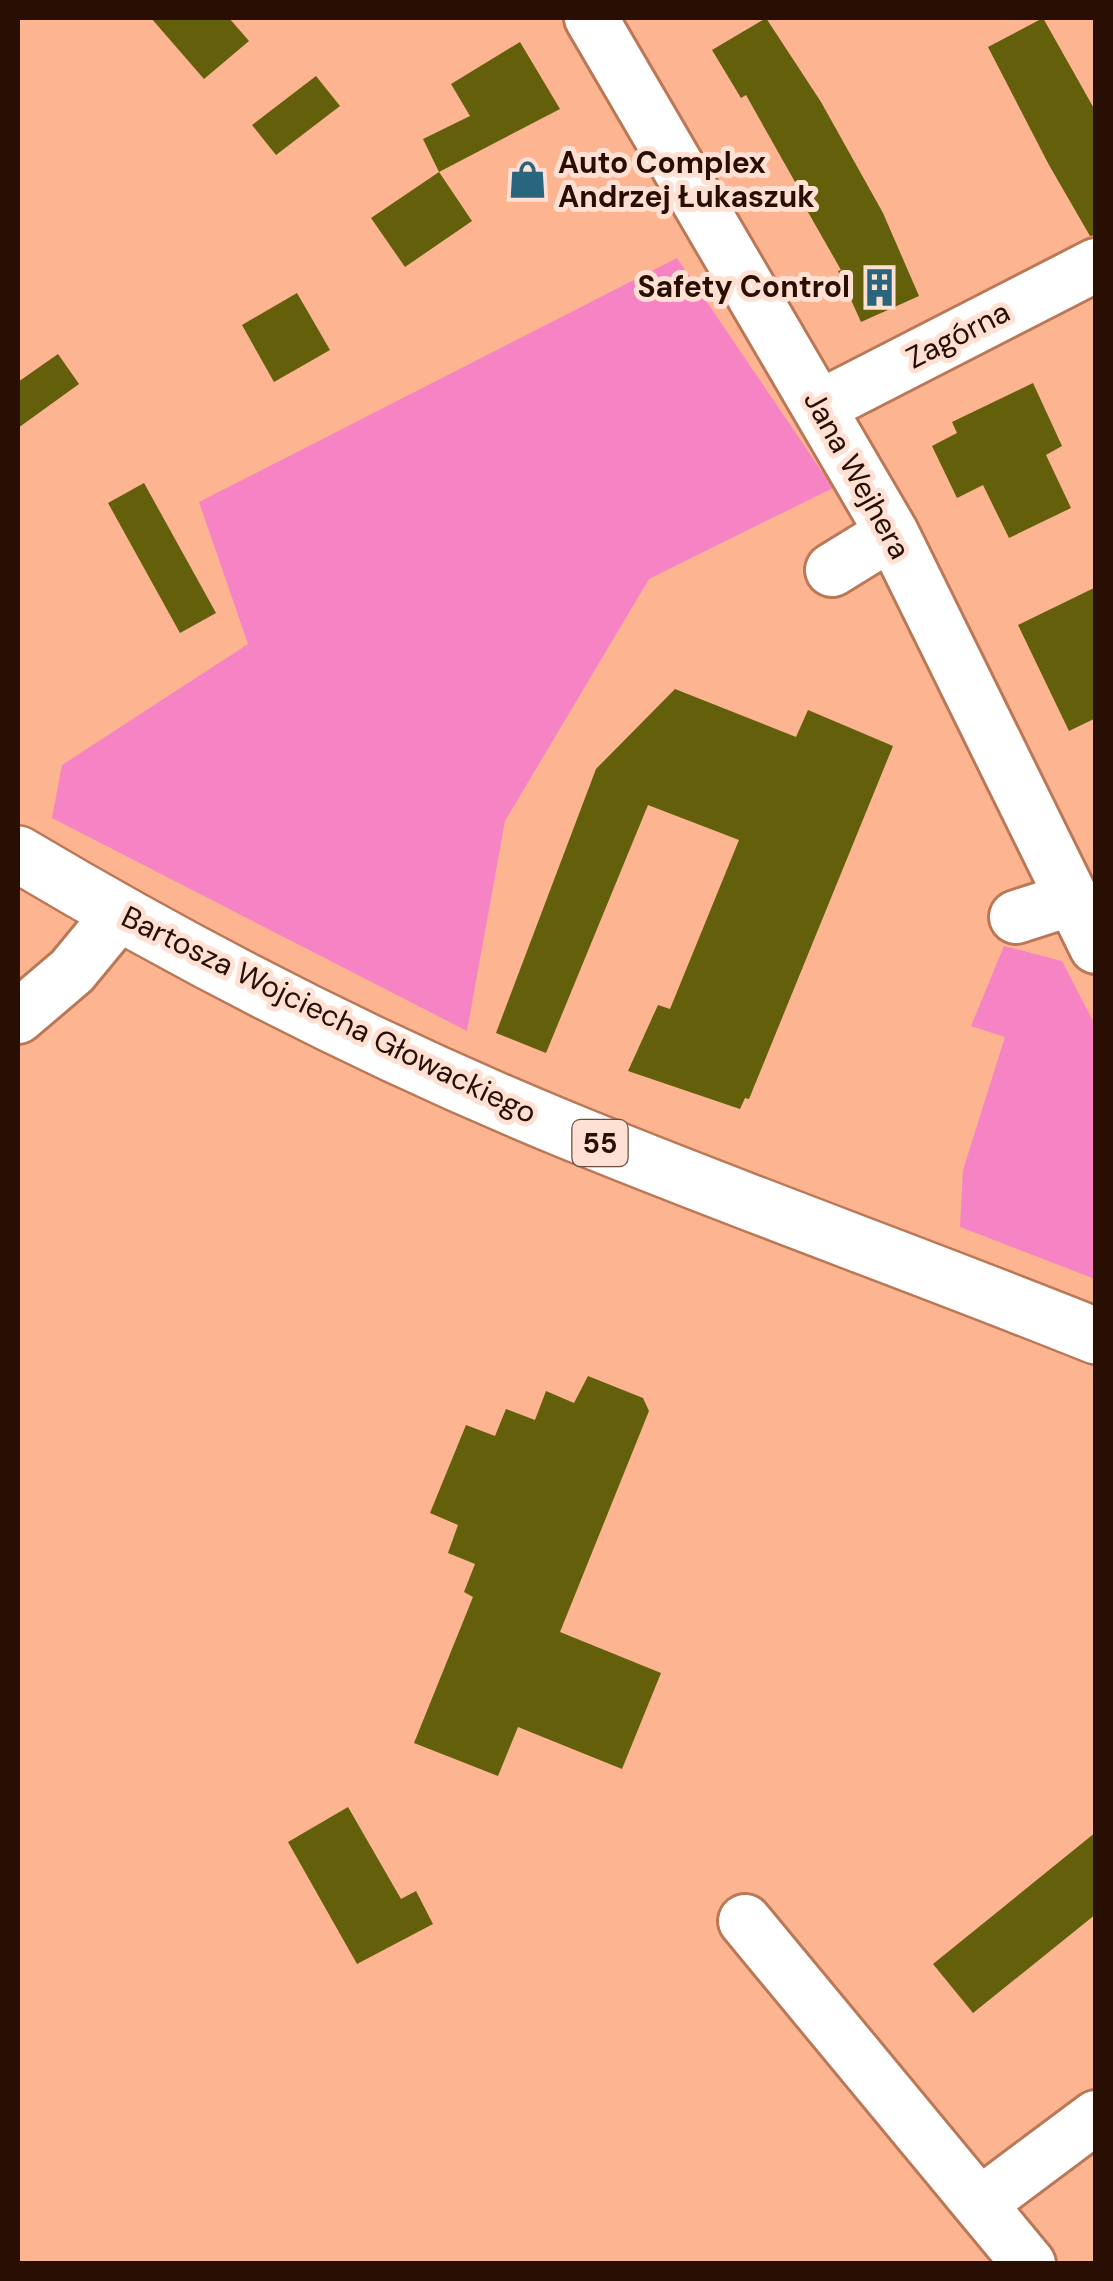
<svg xmlns="http://www.w3.org/2000/svg" width="1113" height="2281" viewBox="0 0 1113 2281" font-family="'DM Sans',sans-serif">
  <style>
    .green { fill: #f684c5 }
    .building { fill: #635f0a }
    .lines { fill: none; stroke-linecap: round; stroke-linejoin: round }
    .minor-casing { stroke: #bb7857; stroke-width: 58 }
    .major-casing { stroke: #bb7857; stroke-width: 60 }
    .minor { stroke: #fff; stroke-width: 52 }
    .major { stroke: #fff; stroke-width: 55 }
    .labels { text-anchor: middle; stroke-width: 10; stroke-linejoin: round; paint-order: stroke }
    .shield { fill: #ffe0d2; stroke: #694e41; stroke-width: 2.5 }
    .shield-label { font-size: 28px; font-weight: bold; fill: #290f03 }
    .poi-label { font-size: 30px; font-weight: bold; fill: #290f03; stroke: #ffe0d2; text-anchor: start }
    .street-label { font-size: 30px; fill: #290f03; stroke: #ffe0d2 }
  </style>
  <rect width="100%" height="100%" fill="#fcb491"/>
  <path class="green" d="M 677,258 L 833,488 L 649,579 L 505,821 L 467,1031 L 52,818 L 62,765 L 248,644 L 199,502 Z
    M 1004,946 L 1062,961 L 1095,1025 L 1095,1279 L 960,1227 L 963,1170 L 1005,1037 L 971,1026 Z"/>
  <path class="building" d="M 151,18 L 229,18 L 249,41 L 204,79 Z
    M 766,18 L 821,102 L 883,213 L 919,296 L 861,322 L 838,271 L 841,270 L 796,191 L 799,189 L 746,95 L 741,98 L 712,50 Z
    M 1043,18 L 1096,112 L 1096,235 L 1090,236 L 1049,165 L 988,47 Z
    M 520,42 L 560,109 L 439,172 L 423,139 L 470,116 L 451,84 Z
    M 316,76 L 340,106 L 276,155 L 252,125 Z
    M 439,172 L 472,221 L 405,267 L 371,218 Z
    M 297,293 L 330,350 L 274,382 L 242,325 Z
    M 58,354 L 79,384 L 18,428 L 18,382 Z
    M 1033,383 L 1062,446 L 1046,455 L 1071,508 L 1009,538 L 983,485 L 957,498 L 932,446 L 957,433 L 952,422 Z
    M 144,483 L 216,613 L 180,633 L 108,503 Z
    M 1096,587 L 1096,718 L 1069,731 L 1018,625 Z
    M 675,689 L 796,737 L 808,710 L 893,746 L 749,1099 L 745,1098 L 740,1109 L 628,1071 L 658,1005 L 670,1009 L 739,840 L 648,805 L 546,1053 L 496,1033 L 596,769 Z
    M 588,1376 L 643,1398 L 649,1411 L 560,1632 L 661,1673 L 622,1769 L 518,1727 L 498,1776 L 414,1743 L 473,1597 L 464,1592 L 475,1564 L 448,1553 L 458,1525 L 430,1513 L 466,1425 L 495,1436 L 506,1409 L 535,1420 L 546,1391 L 574,1403 Z
    M 348,1807 L 401,1899 L 416,1891 L 433,1924 L 357,1964 L 288,1842 Z
    M 1096,1832 L 1096,1914 L 973,2013 L 933,1964 Z"/>
  <g class="lines">
    <defs>
      <path id="minor" d="M 591,18 L 892,533 L 1096,947
        M 821,406 L 1096,265
        M 832,570 L 892,533
        M 1016,917 L 1069,900
        M 18,1017 L 72,971 L 119,914
        M 745,1921 L 1029,2264
        M 981,2203 L 1096,2117"/>
      <path id="major" d="M 18,854 C 191,957 372,1050 559,1127 C 736,1200 917,1264 1096,1336"/>
    </defs>
    <use href="#minor" class="minor-casing"/>
    <use href="#major" class="major-casing"/>
    <use href="#minor" class="minor"/>
    <use href="#major" class="major"/>
  </g>
  <defs>
    <symbol id="shop-bare" viewBox="-9 -9 18 18"><path d="M-5-2.5h2.3a2.7 3.5 0 0 1 5.4 0H5L5.5 6h-11ZM-1.5-2.5h3a1.5 2.3 0 0 0-3 0Z" fill="#29667d" stroke="#ffe0d2" stroke-width="2.5" paint-order="stroke"/></symbol>
    <symbol id="building-bare" viewBox="-9 -9 18 18"><path d="M-4-6H4V6H1V3H-1V6H-4ZM-2.5-4.3h1.7v1.8h-1.7ZM.8-4.3h1.7v1.8H.8ZM-2.5-1h1.7V.8h-1.7ZM.8-1h1.7V.8H.8Z" fill="#29667d" stroke="#ffe0d2" stroke-width="2.5" paint-order="stroke"/></symbol>
  </defs>
  <g fill-rule="evenodd">
    <use href="#shop-bare" x="500" y="152" width="55" height="55"/>
    <use href="#building-bare" x="852" y="260" width="55" height="55"/>
  </g>
  <g class="labels">
    <rect class="shield" x="572.5" y="1120" width="55" height="46" rx="8"/>
    <g class="shield-label">
      <text x="600" y="1153">55</text>
    </g>
    <g class="poi-label">
      <text x="558" y="173">Auto Complex<tspan x="558" dy="34">Andrzej Łukaszuk</tspan></text>
      <text x="850" y="297" text-anchor="end">Safety Control</text>
    </g>
    <g class="street-label">
      <text transform="translate(958 335) rotate(-27)" y="10">Zagórna</text>
      <text transform="translate(857 475) rotate(61)" y="10">Jana Wejhera</text>
      <text transform="translate(329 1015) rotate(26)" y="10">Bartosza Wojciecha Głowackiego</text>
    </g>
  </g>
  <rect width="1113" height="2281" fill="none" stroke="#290f03" stroke-width="40"/>
</svg>
